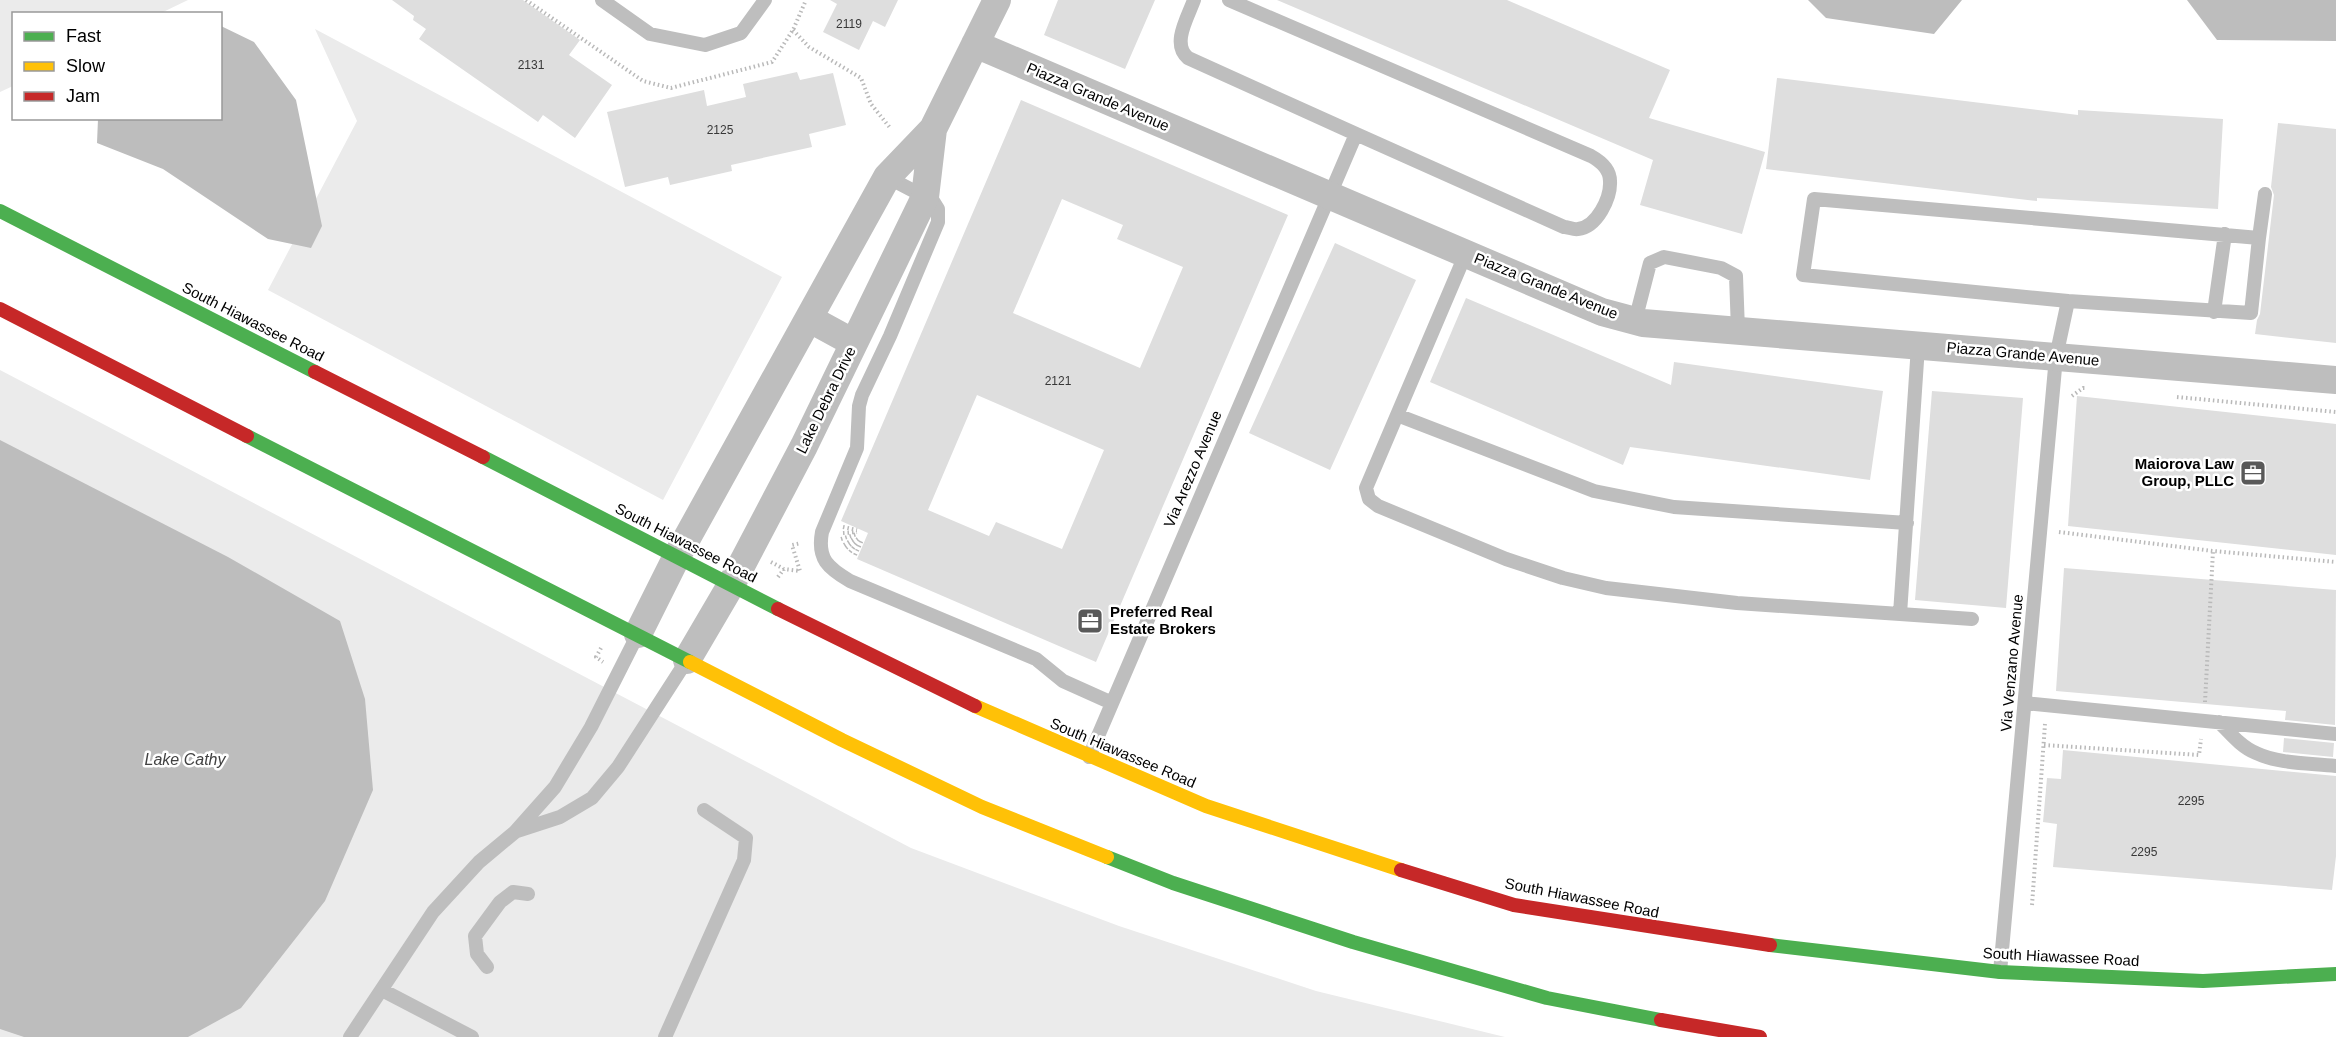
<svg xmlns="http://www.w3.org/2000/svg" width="2336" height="1037" viewBox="0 0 2336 1037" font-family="Helvetica,sans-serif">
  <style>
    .green { fill: #ebebeb }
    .water { fill: #bdbdbd }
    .building { fill: #dedede; fill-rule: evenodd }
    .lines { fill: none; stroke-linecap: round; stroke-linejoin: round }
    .path { stroke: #b9b9b9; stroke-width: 4; stroke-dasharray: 1.5 3; stroke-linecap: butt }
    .lane { stroke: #bebebe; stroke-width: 14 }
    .street { stroke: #bebebe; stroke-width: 28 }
    .fast { stroke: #4caf50; stroke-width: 14 }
    .slow { stroke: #ffc107; stroke-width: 14 }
    .jam { stroke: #c62828; stroke-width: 14 }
    .labels { text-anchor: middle; stroke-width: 5; stroke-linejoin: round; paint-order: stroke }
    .number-label { font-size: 12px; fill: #383838 }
    .street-label { font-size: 15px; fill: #000; stroke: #fff }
    .poi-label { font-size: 15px; font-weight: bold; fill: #000; stroke: #fff; text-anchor: end }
    .water-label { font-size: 16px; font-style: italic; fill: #424242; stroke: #fff }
  </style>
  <rect width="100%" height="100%" fill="#fff"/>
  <path class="green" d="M 0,0 L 188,0 L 161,13 L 14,14 L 13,86 L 0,92 Z
    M 315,29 L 782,277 L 663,500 L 268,290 L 357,121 Z
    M 0,370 L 911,848 L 1119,926 L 1316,991 L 1505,1037 L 0,1037 Z"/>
  <path class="water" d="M 1808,0 L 1962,0 L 1934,34 L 1826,18 Z
    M 2187,0 L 2336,0 L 2336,41 L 2217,40 Z
    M 221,26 L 254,42 L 296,100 L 322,226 L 311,248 L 268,239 L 163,169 L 97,143 L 98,119 L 220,118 Z
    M 0,440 L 228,557 L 340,621 L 365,699 L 373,790 L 325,901 L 241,1008 L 188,1037 L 24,1037 L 0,1029 Z"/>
  <path class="building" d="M 392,0 L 523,0 L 580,40 L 569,55 L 612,85 L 575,138 L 543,115 L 538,122 L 419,39 L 426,29 L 413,20 L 414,16 Z
    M 830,0 L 898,0 L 885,27 L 873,21 L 859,50 L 823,32 L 837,4 Z
    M 1058,0 L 1155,0 L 1125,69 L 1044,35 Z
    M 1277,0 L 1507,0 L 1670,70 L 1649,118 L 1765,152 L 1742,234 L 1640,205 L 1653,160 Z
    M 797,72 L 800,80 L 833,73 L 846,125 L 809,134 L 812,147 L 731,165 L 732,171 L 670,185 L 668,177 L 625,187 L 607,112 L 704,90 L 707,106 L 746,97 L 743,84 Z
    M 1777,78 L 2078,115 L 2078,110 L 2223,119 L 2218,209 L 2037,198 L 2037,201 L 1766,169 Z
    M 1021,100 L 1288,215 L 1096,662 L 857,559 L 868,533 L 841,521 ZM 1062,199 L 1123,225 L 1117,239 L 1183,267 L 1140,368 L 1013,313 ZM 977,395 L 1104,450 L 1062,549 L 996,522 L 989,536 L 928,510 Z
    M 2278,123 L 2336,129 L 2336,343 L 2255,334 L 2257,320 L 2260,314 L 2274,195 L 2271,187 Z
    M 1335,243 L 1416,280 L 1330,470 L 1249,433 Z
    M 1466,298 L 1671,385 L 1674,362 L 1883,391 L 1870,480 L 1630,447 L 1623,465 L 1430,382 Z
    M 1932,391 L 2023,398 L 2006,608 L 1915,600 Z
    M 2077,396 L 2336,424 L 2336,555 L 2068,526 Z
    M 2064,568 L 2336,590 L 2335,725 L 2285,720 L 2286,711 L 2056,691 Z
    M 2284,738 L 2334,743 L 2333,757 L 2283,752 Z
    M 2063,750 L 2336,776 L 2336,856 L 2332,890 L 2053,867 L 2057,824 L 2043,822 L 2047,778 L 2061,779 Z"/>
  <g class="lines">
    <path class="path" d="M 526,0 L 643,81 L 671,88 L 772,62 L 793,30 L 806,0
      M 793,30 L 809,47 L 861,78 L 871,104 L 891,129
      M 2072,396 L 2083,388 L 2086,388
      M 2177,397 L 2336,412
      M 843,527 L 857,530
      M 2059,532 L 2213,551 L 2336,562
      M 843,533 L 857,532
      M 841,539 L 857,534
      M 844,545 L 855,538
      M 846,548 L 859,538
      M 850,552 L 861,538
      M 855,555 L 862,540
      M 771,562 L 784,569 L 800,571 L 792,545 L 801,543
      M 778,577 L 784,569
      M 601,648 L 596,657 L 603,662
      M 2205,702 L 2213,551
      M 2044,745 L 2199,755 L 2201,739
      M 2032,905 L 2045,724"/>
    <path class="lane" d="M 602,0 L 650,34 L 705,45 L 741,33 L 765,0
      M 1229,0 L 1591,156 C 1600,161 1610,169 1610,181 C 1611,198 1597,227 1578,229 C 1574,230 1568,227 1564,227 L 1356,134
      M 887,177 L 933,201 L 938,209 L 938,222 L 890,336 L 862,395 L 859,406 L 857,448 L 822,532 C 817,559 828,568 850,581 L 1036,659 L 1063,681 L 1112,703
      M 2259,238 L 2265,194
      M 1466,253 L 1366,488 L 1369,499 L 1378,506 L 1506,559 L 1563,578 L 1606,588 L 1737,603 L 1900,614 L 1918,346
      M 2214,312 L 2225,234
      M 1635,321 L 1650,263 L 1664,257 L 1721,268 L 1736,276 L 1738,330
      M 1397,415 L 1594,491 L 1674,507 L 1907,523
      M 1900,614 L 1972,619
      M 2025,703 L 2336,734
      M 2219,722 C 2230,733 2241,747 2256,753 C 2279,764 2310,763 2336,766
      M 1089,757 L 1356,134 L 1188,58 C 1171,44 1188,17 1194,0
      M 517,831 L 560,817 L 592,798 L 618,767 L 687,660
      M 487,967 L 477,954 L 475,936 L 500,902 L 513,892 L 528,894
      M 2000,972 L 2056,357 L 2068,301 L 1803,275 L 1814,199 L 2259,238 L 2251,313 L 2068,301
      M 382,990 L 472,1037
      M 350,1037 L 433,912 L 479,862 L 515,832 L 555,787 L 591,727 L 637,636
      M 665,1037 L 744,860 L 746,838 L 704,810"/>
    <path class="street" d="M 975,44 L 1602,312 L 1643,323 L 2336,380
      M 810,319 L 854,343
      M 638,634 L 677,556 L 887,177 L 933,129 L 997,0
      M 687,660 L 731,585 L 804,446 L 925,197 L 933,129"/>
    <path class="fast" d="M 0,211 L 315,372
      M 247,436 L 690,662
      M 483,457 L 778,609
      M 1107,857 L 1173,883 L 1353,942 L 1547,998 L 1661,1020
      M 1770,945 L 2000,972 L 2203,981 L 2336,974"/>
    <path class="slow" d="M 690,662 L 842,740 L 982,807 L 1107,857
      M 975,706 L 1206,806 L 1401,870"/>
    <path class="jam" d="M 0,309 L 247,436
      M 315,372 L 483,457
      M 778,609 L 975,706
      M 1401,870 L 1514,905 L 1770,945
      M 1661,1020 L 1760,1037"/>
  </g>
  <defs>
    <symbol id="office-square" viewBox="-11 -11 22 22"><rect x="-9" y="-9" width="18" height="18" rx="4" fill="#595959" stroke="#fff"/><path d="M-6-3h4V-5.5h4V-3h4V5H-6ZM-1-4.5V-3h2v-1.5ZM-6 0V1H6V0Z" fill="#fff"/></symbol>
  </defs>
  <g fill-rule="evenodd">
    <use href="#office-square" x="2238" y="458" width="30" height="30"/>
    <use href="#office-square" x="1075" y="606" width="30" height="30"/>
  </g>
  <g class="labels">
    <g class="number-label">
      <text x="849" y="28">2119</text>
      <text x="531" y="69">2131</text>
      <text x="720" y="134">2125</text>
      <text x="1058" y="385">2121</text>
      <text x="2191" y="805">2295</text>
      <text x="2144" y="856">2295</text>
    </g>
    <g class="street-label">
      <text transform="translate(1098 97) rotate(23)" y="5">Piazza Grande Avenue</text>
      <text transform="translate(1546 286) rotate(22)" y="5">Piazza Grande Avenue</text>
      <text transform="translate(253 322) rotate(27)" y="5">South Hiawassee Road</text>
      <text transform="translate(2023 354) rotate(5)" y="5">Piazza Grande Avenue</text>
      <text transform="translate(826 400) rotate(-64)" y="5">Lake Debra Drive</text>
      <text transform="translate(1193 469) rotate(-67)" y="5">Via Arezzo Avenue</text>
      <text transform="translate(686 543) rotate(27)" y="5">South Hiawassee Road</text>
      <text transform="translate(2012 663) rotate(-85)" y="5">Via Venzano Avenue</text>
      <text transform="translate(1123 753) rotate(23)" y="5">South Hiawassee Road</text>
      <text transform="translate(1582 898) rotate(11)" y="5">South Hiawassee Road</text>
      <text transform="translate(2061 957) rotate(3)" y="5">South Hiawassee Road</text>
    </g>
    <g class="poi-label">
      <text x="2234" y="469">Maiorova Law<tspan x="2234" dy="17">Group, PLLC</tspan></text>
      <text x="1110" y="617" text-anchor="start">Preferred Real<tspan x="1110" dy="17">Estate Brokers</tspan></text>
    </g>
    <g class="water-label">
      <text x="185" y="765">Lake Cathy</text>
    </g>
  </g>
  <rect x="12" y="12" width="210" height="108" fill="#ffffff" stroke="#999999" stroke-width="1.5"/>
  <rect x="24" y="32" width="30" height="9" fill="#4caf50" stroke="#999999" stroke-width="1.5"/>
  <text x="66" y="42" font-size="18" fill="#000000">Fast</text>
  <rect x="24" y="62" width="30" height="9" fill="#ffc107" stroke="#999999" stroke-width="1.5"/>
  <text x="66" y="72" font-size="18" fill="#000000">Slow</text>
  <rect x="24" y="92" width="30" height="9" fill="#c62828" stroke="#999999" stroke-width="1.5"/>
  <text x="66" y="102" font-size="18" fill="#000000">Jam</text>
</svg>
